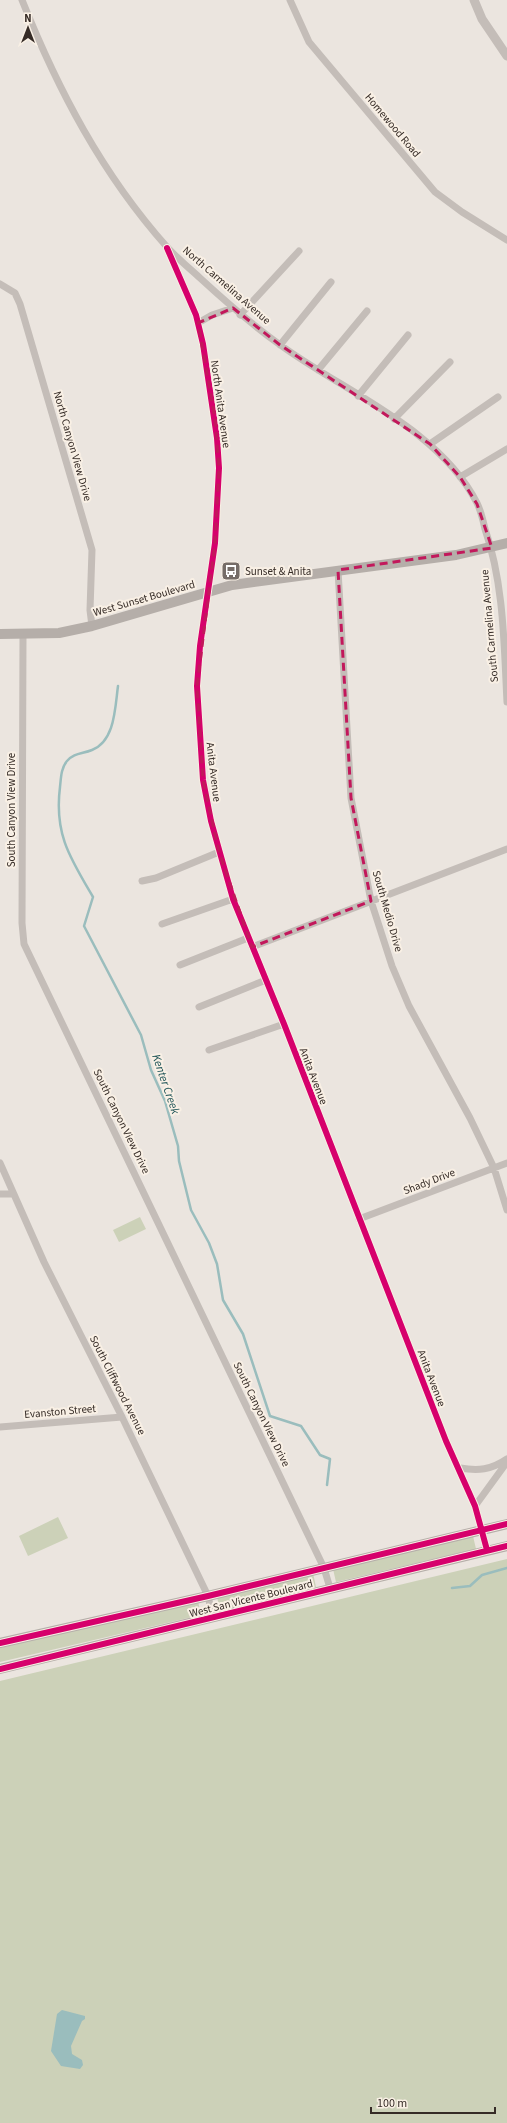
<svg xmlns="http://www.w3.org/2000/svg" width="507" height="2123" viewBox="0 0 507 2123" font-family="'Source Sans 3',sans-serif">
  <style>
    .green { fill: #ccd1b8 }
    .water { fill: #9abdbd }
    .lines { fill: none; stroke-linecap: round; stroke-linejoin: round }
    .stream { stroke: #9abdbd; stroke-width: 2.5 }
    .minor { stroke: #c4bdb8; stroke-width: 7 }
    .tertiary { stroke: #c4bdb8; stroke-width: 9 }
    .secondary { stroke: #b5aea9; stroke-width: 10 }
    .cycleway-casing { stroke: #f9f0e5; stroke-width: 8 }
    .cycleway { stroke: #d6006c; stroke-width: 6 }
    .marked { fill: none; stroke: #c2185b; stroke-width: 3; stroke-dasharray: 8 5; stroke-linejoin: round }
    .labels { text-anchor: middle; stroke-width: 4; stroke-linejoin: round; paint-order: stroke }
    .street-label { font-size: 11px; fill: #352b26; stroke: #f9f0e5 }
    .poi-label { font-size: 11px; fill: #352b26; stroke: #f9f0e5; text-anchor: start }
    .water-label { font-size: 12px; font-style: italic; fill: #1c5256; stroke: #f9f0e5 }
  </style>
  <rect width="100%" height="100%" fill="#ebe5df"/>
  <path class="green" d="M 140,1217 L 146,1229 L 119,1242 L 113,1230 Z
    M 58,1517 L 68,1538 L 28,1556 L 19,1536 Z
    M 473,1536 L 476,1549 L 336,1582 L 333,1569 Z
    M 507,1559 L 507,2123 L 0,2123 L 0,1681 Z
    M 313,1573 L 316,1587 L 220,1610 L 217,1597 Z
    M 198,1601 L 201,1615 L 0,1662 L 0,1648 Z"/>
  <path class="water" d="M 62,2010 L 85,2016 L 85,2019 L 82,2021 L 71,2046 L 72,2054 L 82,2060 L 83,2065 L 80,2069 L 61,2066 L 51,2051 L 57,2014 Z"/>
  <g class="lines">
    <path class="stream" d="M 118,686 C 115,708 115,741 92,750 C 82,754 74,753 67,761 C 61,768 61,778 60,787 C 54,834 70,858 93,897 L 84,926 L 141,1035 L 151,1070 L 165,1101 L 178,1146 L 179,1161 L 191,1210 L 209,1243 L 217,1264 L 223,1300 L 243,1334 L 270,1416 L 301,1426 L 320,1455 L 330,1459 L 327,1485
      M 452,1588 L 470,1586 L 482,1575 L 507,1568"/>
    <path class="minor" d="M 22,0 C 58,90 102,174 167,247 C 177,258 189,268 200,278 C 225,301 251,324 279,344 C 344,392 439,428 477,503 C 481,511 483,520 485,529 C 504,584 504,645 507,702
      M 290,0 L 309,42 L 435,192 L 462,212 L 507,240
      M 167,248 L 196,315 L 203,344 L 217,438 L 219,468 L 215,543 L 200,646 L 197,686 L 203,780 L 211,821 L 233,899 L 284,1024 L 446,1441 L 475,1506 L 487,1550
      M 0,284 L 15,293 L 20,304 L 92,550 L 90,610 L 92,626
      M 240,315 L 299,251
      M 198,323 L 212,315 L 233,308
      M 280,345 L 331,282
      M 318,370 L 367,311
      M 358,396 L 408,335
      M 394,419 L 450,362
      M 430,444 L 498,397
      M 460,477 L 507,449
      M 338,570 L 351,798 L 371,901 L 392,966 L 409,1006 L 470,1118 L 494,1168 L 507,1210
      M 23,635 L 22,923 L 24,944 L 324,1568 L 330,1588
      M 142,881 L 156,878 L 219,852
      M 162,924 L 233,899
      M 252,947 L 507,849
      M 180,965 L 248,938
      M 199,1007 L 266,980
      M 209,1050 L 284,1024
      M 0,1163 L 44,1262 L 122,1417 L 208,1596 L 213,1618
      M 0,1194 L 13,1194
      M 359,1219 L 507,1163
      M 0,1427 L 122,1417
      M 460,1468 C 478,1471 491,1470 507,1459
      M 475,1506 L 507,1462"/>
    <path class="tertiary" d="M 474,0 L 482,19 L 507,56"/>
    <path class="secondary" d="M 0,634 L 59,633 L 92,626 L 232,585 L 456,555 L 507,543
      M 0,1643 L 208,1596 L 507,1524
      M 0,1669 L 507,1546"/>
    <defs>
      <path id="cycleway" d="M 167,248 L 196,315 L 203,344 L 217,438 L 219,468 L 215,543 L 200,646 L 197,686 L 203,780 L 211,821 L 233,899 L 284,1024 L 446,1441 L 475,1506 L 487,1550
        M 0,1643 L 208,1596 L 507,1524
        M 0,1669 L 507,1546"/>
    </defs>
    <use href="#cycleway" class="cycleway-casing"/>
    <use href="#cycleway" class="cycleway"/>
  </g>
  <path class="marked" d="M 233,308 L 280,345 L 430,444 L 460,477 L 477,504 L 492,548 L 338,570 L 351,798 L 371,901 L 252,947 L 219,852 L 203,780 L 197,686 L 215,543 L 219,468 L 215,418 L 198,323 Z"/>
  <defs>
    <symbol id="bus-square" viewBox="-11 -11 22 22"><rect x="-9" y="-9" width="18" height="18" rx="4" fill="#756c67" stroke="#f9f0e5"/><path d="M-5-6H5V4H4V6H2V4H-2V6H-4V4H-5ZM-3.5-4V0h7V-4ZM-3.5 1.2v1.5H-2V1.2ZM2 1.2v1.5H3.5V1.2Z" fill="#fff"/></symbol>
  </defs>
  <g fill-rule="evenodd">
    <use href="#bus-square" x="220" y="560" width="22" height="22"/>
  </g>
  <g class="labels">
    <g class="street-label">
      <text transform="translate(393 125) rotate(50)" y="4">Homewood Road</text>
      <text transform="translate(227 285) rotate(41)" y="4">North Carmelina Avenue</text>
      <text transform="translate(221 404) rotate(82)" y="4">North Anita Avenue</text>
      <text transform="translate(73 446) rotate(74)" y="4">North Canyon View Drive</text>
      <text transform="translate(144 598) rotate(-16)" y="4">West Sunset Boulevard</text>
      <text transform="translate(489 626) rotate(-95)" y="4">South Carmelina Avenue</text>
      <text transform="translate(214 772) rotate(83)" y="4">Anita Avenue</text>
      <text transform="translate(11 810) rotate(-90)" y="4">South Canyon View Drive</text>
      <text transform="translate(388 911) rotate(74)" y="4">South Medio Drive</text>
      <text transform="translate(314 1076) rotate(69)" y="4">Anita Avenue</text>
      <text transform="translate(122 1121) rotate(64)" y="4">South Canyon View Drive</text>
      <text transform="translate(429 1181) rotate(-21)" y="4">Shady Drive</text>
      <text transform="translate(432 1378) rotate(69)" y="4">Anita Avenue</text>
      <text transform="translate(118 1385) rotate(63)" y="4">South Cliffwood Avenue</text>
      <text transform="translate(60 1411) rotate(-5)" y="4">Evanston Street</text>
      <text transform="translate(262 1414) rotate(64)" y="4">South Canyon View Drive</text>
      <text transform="translate(251 1598) rotate(-14)" y="4">West San Vicente Boulevard</text>
    </g>
    <g class="poi-label">
      <text x="245" y="575">Sunset &amp; Anita</text>
    </g>
    <g class="water-label">
      <text transform="translate(166 1084) rotate(71)" y="4">Kenter Creek</text>
    </g>
  </g>
  <g transform="translate(28 28)" stroke="#f9f0e5" stroke-width="3" paint-order="stroke">
  <path d="M0-3L7 15L0 10L-7 15Z" fill="#352b26"/>
  <text y="-6" font-size="11" font-weight="bold" text-anchor="middle" fill="#352b26">N</text>
  </g>
  <path d="M371 2107v6h124v-6" fill="none" stroke="#352b26" stroke-width="2"/>
  <text x="377" y="2107" font-size="12" fill="#352b26" stroke="#f9f0e5" stroke-width="3" paint-order="stroke">100 m</text>
</svg>
